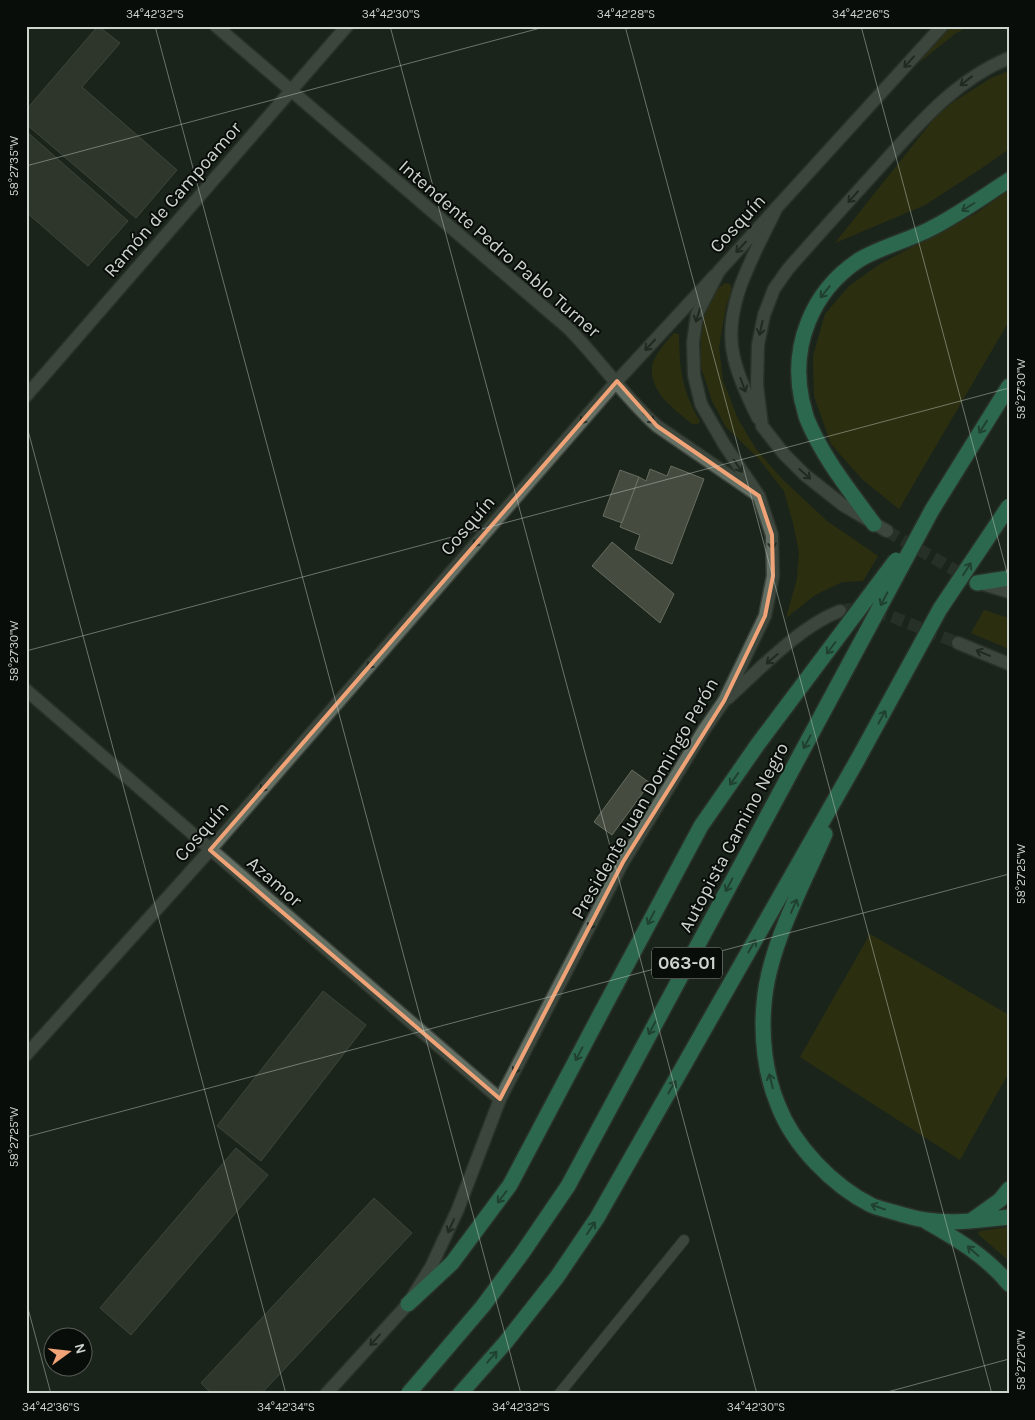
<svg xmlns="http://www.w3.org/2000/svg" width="1035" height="1420" viewBox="0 0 1035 1420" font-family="Karla,sans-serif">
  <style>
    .green { fill: #3f3d00 }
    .building { fill: #464b3f; stroke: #676c60 }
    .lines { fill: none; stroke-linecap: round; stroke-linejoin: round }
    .tertiary-tunnel { stroke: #373f37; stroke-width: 12; stroke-dasharray: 12 6; stroke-linecap: butt }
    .secondary-tunnel { stroke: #373f37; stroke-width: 12; stroke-dasharray: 12 6; stroke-linecap: butt }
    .service-casing { stroke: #3a413a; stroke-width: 12 }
    .minor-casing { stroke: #3a413a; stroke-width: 15 }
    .tertiary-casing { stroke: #3a413a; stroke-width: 15 }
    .secondary-casing { stroke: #3a413a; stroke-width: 15 }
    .motorway-casing { stroke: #3a413a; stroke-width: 18 }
    .service { stroke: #646f64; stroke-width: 10 }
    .minor { stroke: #646f64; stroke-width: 12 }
    .tertiary { stroke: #646f64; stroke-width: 12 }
    .secondary { stroke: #646f64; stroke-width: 12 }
    .motorway { stroke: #42ba8c; stroke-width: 15 }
    .motorway-bridge-casing { stroke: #3a413a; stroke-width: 18; stroke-linecap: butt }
    .motorway-bridge { stroke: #42ba8c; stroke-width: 15 }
    .oneway { stroke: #292f29 }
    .oneway2 { stroke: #26644a }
    .marked { fill: none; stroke: #efa376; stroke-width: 4; stroke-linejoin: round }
    .ticks { fill: none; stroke: #cdd3cd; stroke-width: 1; stroke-opacity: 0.45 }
    .labels { text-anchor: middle; stroke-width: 4; stroke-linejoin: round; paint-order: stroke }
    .shield { fill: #090d09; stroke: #929892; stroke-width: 1 }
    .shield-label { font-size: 18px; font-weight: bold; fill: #cdd3cd }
    .street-label { font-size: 19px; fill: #cdd3cd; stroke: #090d09 }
    .neatline { fill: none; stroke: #cdd3cd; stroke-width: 2 }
    .ticks-label { font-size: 12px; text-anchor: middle; fill: #cdd3cd }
  </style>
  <rect width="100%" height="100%" fill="#1c251c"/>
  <path class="green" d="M 950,26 L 970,26 L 956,33 L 916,65 Z
    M 1009,71 L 1009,149 L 979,170 L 925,205 L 835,243 L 941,110 L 991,78 Z
    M 1009,189 L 1009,321 L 899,509 L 862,479 L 831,444 L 814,396 L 813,356 L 825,314 L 849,286 L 880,264 L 977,213 Z
    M 725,283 L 730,284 L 732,290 L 726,306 L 719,347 L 723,381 L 738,419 L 756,449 L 782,479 L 827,521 L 878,556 L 863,581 L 842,582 L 815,595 L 786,618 L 797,579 L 799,552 L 793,523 L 784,491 L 758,458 L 726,427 L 712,401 L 701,367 L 701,336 L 704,313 L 715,291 Z
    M 674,333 L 679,334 C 679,367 682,392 700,421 L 698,424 L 692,424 C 676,410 651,394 652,369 C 652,357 666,342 674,333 Z
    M 984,610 L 1009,618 L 1009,649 L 971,633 Z
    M 870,934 L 1009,1015 L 1009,1072 L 960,1160 L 800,1057 Z
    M 1009,1227 L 1009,1261 L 978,1234 L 979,1231 Z"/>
  <path class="building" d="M 98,26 L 120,43 L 82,87 L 177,170 L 136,218 L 26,124 L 26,110 Z
    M 26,131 L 128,221 L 88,266 L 26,212 Z
    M 671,466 L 704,479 L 672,564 L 635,549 L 640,535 L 620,527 L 639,477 L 646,481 L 650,469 L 667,476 Z
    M 620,470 L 639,477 L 622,523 L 603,516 Z
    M 612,542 L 674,594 L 660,623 L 592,566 Z
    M 632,770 L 650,783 L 612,835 L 594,822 Z
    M 323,991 L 366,1025 L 261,1161 L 217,1126 Z
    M 236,1148 L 268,1175 L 131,1335 L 100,1308 Z
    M 374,1198 L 412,1233 L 261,1394 L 212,1394 L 201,1383 Z"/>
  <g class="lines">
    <path class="tertiary-tunnel" d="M 840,611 L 861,607 L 888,615 L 958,643"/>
    <path class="secondary-tunnel" d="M 887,531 L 977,583"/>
    <defs>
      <path id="service" d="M 559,1394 L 684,1240"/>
      <path id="minor" d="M 216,26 L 568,328 C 599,359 625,398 657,426 L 759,496
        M 26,396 L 347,26
        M 26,690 L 500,1099
        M 26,1055 L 210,850 L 617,381 L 715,275"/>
      <path id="tertiary" d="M 958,643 L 1009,664
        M 728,698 C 760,669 800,626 840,611
        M 326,1394 L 408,1304 L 431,1267 L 458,1209 L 500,1099 L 623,862 L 704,730 L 724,701 L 765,616 L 773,576 L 772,535 L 759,496 L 724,444 L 701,404 L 694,375 L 693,342 L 697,314 L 719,271 L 942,26"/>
      <path id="secondary" d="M 758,418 C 748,398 739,379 734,358 C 721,306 756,252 777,207
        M 887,531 L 843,505 L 805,475 L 784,454 L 762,426 L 757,385 L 758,345 L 764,315 L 774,289 L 788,269 C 817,236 847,203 877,170 C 916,127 953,81 1009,58
        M 979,583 L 1009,592"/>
      <path id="motorway" d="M 932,510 L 1009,386
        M 874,524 C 850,491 823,458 807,419 C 805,414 804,407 802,401 C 790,346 812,291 859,260 C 880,247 910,240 932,228 C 959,214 984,196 1009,180
        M 977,583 L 1009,578
        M 825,834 C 803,885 768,948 764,1004 C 761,1037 765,1074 778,1105 C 793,1145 833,1186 871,1205 C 880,1209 891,1211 900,1214 C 908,1216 917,1219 926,1220 C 953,1224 981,1220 1009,1217
        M 972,1220 L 1000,1200 L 1009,1189
        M 927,1222 C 957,1239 987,1257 1009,1284
        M 408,1304 L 452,1263 L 510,1185 L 602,1011
        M 460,1394 L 505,1343 L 557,1277 L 597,1218 L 858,759"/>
    </defs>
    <use href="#service" class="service-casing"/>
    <use href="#minor" class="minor-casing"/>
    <use href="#tertiary" class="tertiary-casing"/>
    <use href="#secondary" class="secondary-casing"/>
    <use href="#motorway" class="motorway-casing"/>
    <use href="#service" class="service"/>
    <use href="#minor" class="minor"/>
    <use href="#tertiary" class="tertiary"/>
    <use href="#secondary" class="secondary"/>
    <use href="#motorway" class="motorway"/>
    <defs>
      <path id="motorway-bridge" d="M 858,759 L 940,609 L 1009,506
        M 602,1011 L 701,826 L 758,744 L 896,560
        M 408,1394 L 483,1306 L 523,1252 L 568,1186 L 932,510"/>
    </defs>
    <use href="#motorway-bridge" class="motorway-bridge-casing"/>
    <use href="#motorway-bridge" class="motorway-bridge"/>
  </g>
  <defs><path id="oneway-shaft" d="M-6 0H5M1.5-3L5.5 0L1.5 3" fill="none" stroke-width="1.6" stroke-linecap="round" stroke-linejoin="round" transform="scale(1.25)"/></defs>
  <g class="oneway">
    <use href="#oneway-shaft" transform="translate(909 62) rotate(132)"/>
    <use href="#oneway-shaft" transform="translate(966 81) rotate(142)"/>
    <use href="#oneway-shaft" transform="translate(853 197) rotate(132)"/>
    <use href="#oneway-shaft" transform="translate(741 247) rotate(133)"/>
    <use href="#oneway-shaft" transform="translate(698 315) rotate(107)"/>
    <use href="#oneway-shaft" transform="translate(761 328) rotate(102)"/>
    <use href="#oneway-shaft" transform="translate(650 345) rotate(133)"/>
    <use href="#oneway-shaft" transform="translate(743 385) rotate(70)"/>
    <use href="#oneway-shaft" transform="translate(585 418) rotate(131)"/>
    <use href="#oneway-shaft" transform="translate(649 418) rotate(42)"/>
    <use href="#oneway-shaft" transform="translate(738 466) rotate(56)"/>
    <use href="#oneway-shaft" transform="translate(805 474) rotate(42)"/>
    <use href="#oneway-shaft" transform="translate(478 541) rotate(131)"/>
    <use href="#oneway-shaft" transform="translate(772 542) rotate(87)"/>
    <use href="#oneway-shaft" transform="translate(983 653) rotate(-158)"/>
    <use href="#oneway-shaft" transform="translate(772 659) rotate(139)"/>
    <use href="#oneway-shaft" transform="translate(372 663) rotate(131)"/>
    <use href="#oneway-shaft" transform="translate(265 786) rotate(131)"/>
    <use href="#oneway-shaft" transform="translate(592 923) rotate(117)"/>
    <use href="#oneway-shaft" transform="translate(517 1067) rotate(117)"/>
    <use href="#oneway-shaft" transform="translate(451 1226) rotate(114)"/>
    <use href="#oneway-shaft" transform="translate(375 1340) rotate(132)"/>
  </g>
  <g class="oneway2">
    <use href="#oneway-shaft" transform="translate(968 207) rotate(148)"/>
    <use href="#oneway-shaft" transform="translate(825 292) rotate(129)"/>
    <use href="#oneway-shaft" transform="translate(983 427) rotate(122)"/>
    <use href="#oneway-shaft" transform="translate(967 569) rotate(-57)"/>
    <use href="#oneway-shaft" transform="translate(884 599) rotate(118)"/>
    <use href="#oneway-shaft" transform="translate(831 648) rotate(127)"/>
    <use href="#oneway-shaft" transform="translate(882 717) rotate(-61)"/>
    <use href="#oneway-shaft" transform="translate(807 742) rotate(118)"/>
    <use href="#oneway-shaft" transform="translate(734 779) rotate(125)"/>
    <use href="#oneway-shaft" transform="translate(729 885) rotate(118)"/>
    <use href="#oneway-shaft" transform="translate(794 906) rotate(-66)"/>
    <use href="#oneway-shaft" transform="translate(651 918) rotate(118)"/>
    <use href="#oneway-shaft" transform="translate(752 946) rotate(-60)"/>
    <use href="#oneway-shaft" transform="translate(652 1028) rotate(118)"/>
    <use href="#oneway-shaft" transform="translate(579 1054) rotate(118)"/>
    <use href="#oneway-shaft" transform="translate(771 1081) rotate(-104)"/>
    <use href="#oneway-shaft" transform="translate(672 1087) rotate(-60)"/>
    <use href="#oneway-shaft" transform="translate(502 1197) rotate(127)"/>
    <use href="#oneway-shaft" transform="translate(878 1207) rotate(-161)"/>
    <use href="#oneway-shaft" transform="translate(591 1228) rotate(-56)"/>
    <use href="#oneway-shaft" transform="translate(973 1251) rotate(-139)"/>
    <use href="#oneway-shaft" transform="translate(492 1357) rotate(-49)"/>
  </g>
  <path d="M0 0H1035V1420H0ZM 617,381 L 657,426 L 759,496 L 772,535 L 773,576 L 765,616 L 724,701 L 623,862 L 500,1099 L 210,850 Z" fill="#1c251c" fill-opacity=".55" fill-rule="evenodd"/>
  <path class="marked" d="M 617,381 L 657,426 L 759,496 L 772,535 L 773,576 L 765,616 L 724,701 L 623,862 L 500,1099 L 210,850 Z"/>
  <path class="ticks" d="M 155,26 L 521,1394M 390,26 L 757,1394M 625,26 L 992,1394M 861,26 L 1009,580M 26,166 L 548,26M 26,423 L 286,1394M 26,651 L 1009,388M 26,1137 L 1009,874M 26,1301 L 51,1394M 880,1394 L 1009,1359"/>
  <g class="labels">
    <rect class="shield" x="652" y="947.5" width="70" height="31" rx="4"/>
    <g class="shield-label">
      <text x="687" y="969">063-01</text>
    </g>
    <g class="street-label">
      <text transform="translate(172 199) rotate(-49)" y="7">Ramón de Campoamor</text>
      <text transform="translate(737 223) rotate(-47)" y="7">Cosquín</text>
      <text transform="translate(500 248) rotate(41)" y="7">Intendente Pedro Pablo Turner</text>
      <text transform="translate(467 525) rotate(-49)" y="7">Cosquín</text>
      <text transform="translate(644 798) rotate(-60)" y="7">Presidente Juan Domingo Perón</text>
      <text transform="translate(201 831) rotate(-49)" y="7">Cosquín</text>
      <text transform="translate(733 837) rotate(-62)" y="7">Autopista Camino Negro</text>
      <text transform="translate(275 881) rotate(41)" y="7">Azamor</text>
    </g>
  </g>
  <rect width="1035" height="1420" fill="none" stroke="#090d09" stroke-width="55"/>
  <g transform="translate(68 1352) rotate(75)"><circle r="24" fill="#090d09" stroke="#575c57"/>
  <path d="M0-4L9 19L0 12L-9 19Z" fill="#efa376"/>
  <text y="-8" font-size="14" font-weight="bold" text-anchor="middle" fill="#cdd3cd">N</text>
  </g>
  <rect x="28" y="28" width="980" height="1364" class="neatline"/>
  <g class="ticks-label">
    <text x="155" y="18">34°42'32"S</text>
    <text x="391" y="18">34°42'30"S</text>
    <text x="626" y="18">34°42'28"S</text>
    <text x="861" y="18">34°42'26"S</text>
    <text transform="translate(14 166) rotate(-90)" y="4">58°27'35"W</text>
    <text transform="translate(1021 389) rotate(-90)" y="4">58°27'30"W</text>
    <text transform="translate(14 651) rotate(-90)" y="4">58°27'30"W</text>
    <text transform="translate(1021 874) rotate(-90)" y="4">58°27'25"W</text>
    <text transform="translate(14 1137) rotate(-90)" y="4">58°27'25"W</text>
    <text transform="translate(1021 1360) rotate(-90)" y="4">58°27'20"W</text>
    <text x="51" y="1411">34°42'36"S</text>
    <text x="286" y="1411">34°42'34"S</text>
    <text x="521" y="1411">34°42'32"S</text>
    <text x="756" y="1411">34°42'30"S</text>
  </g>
</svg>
